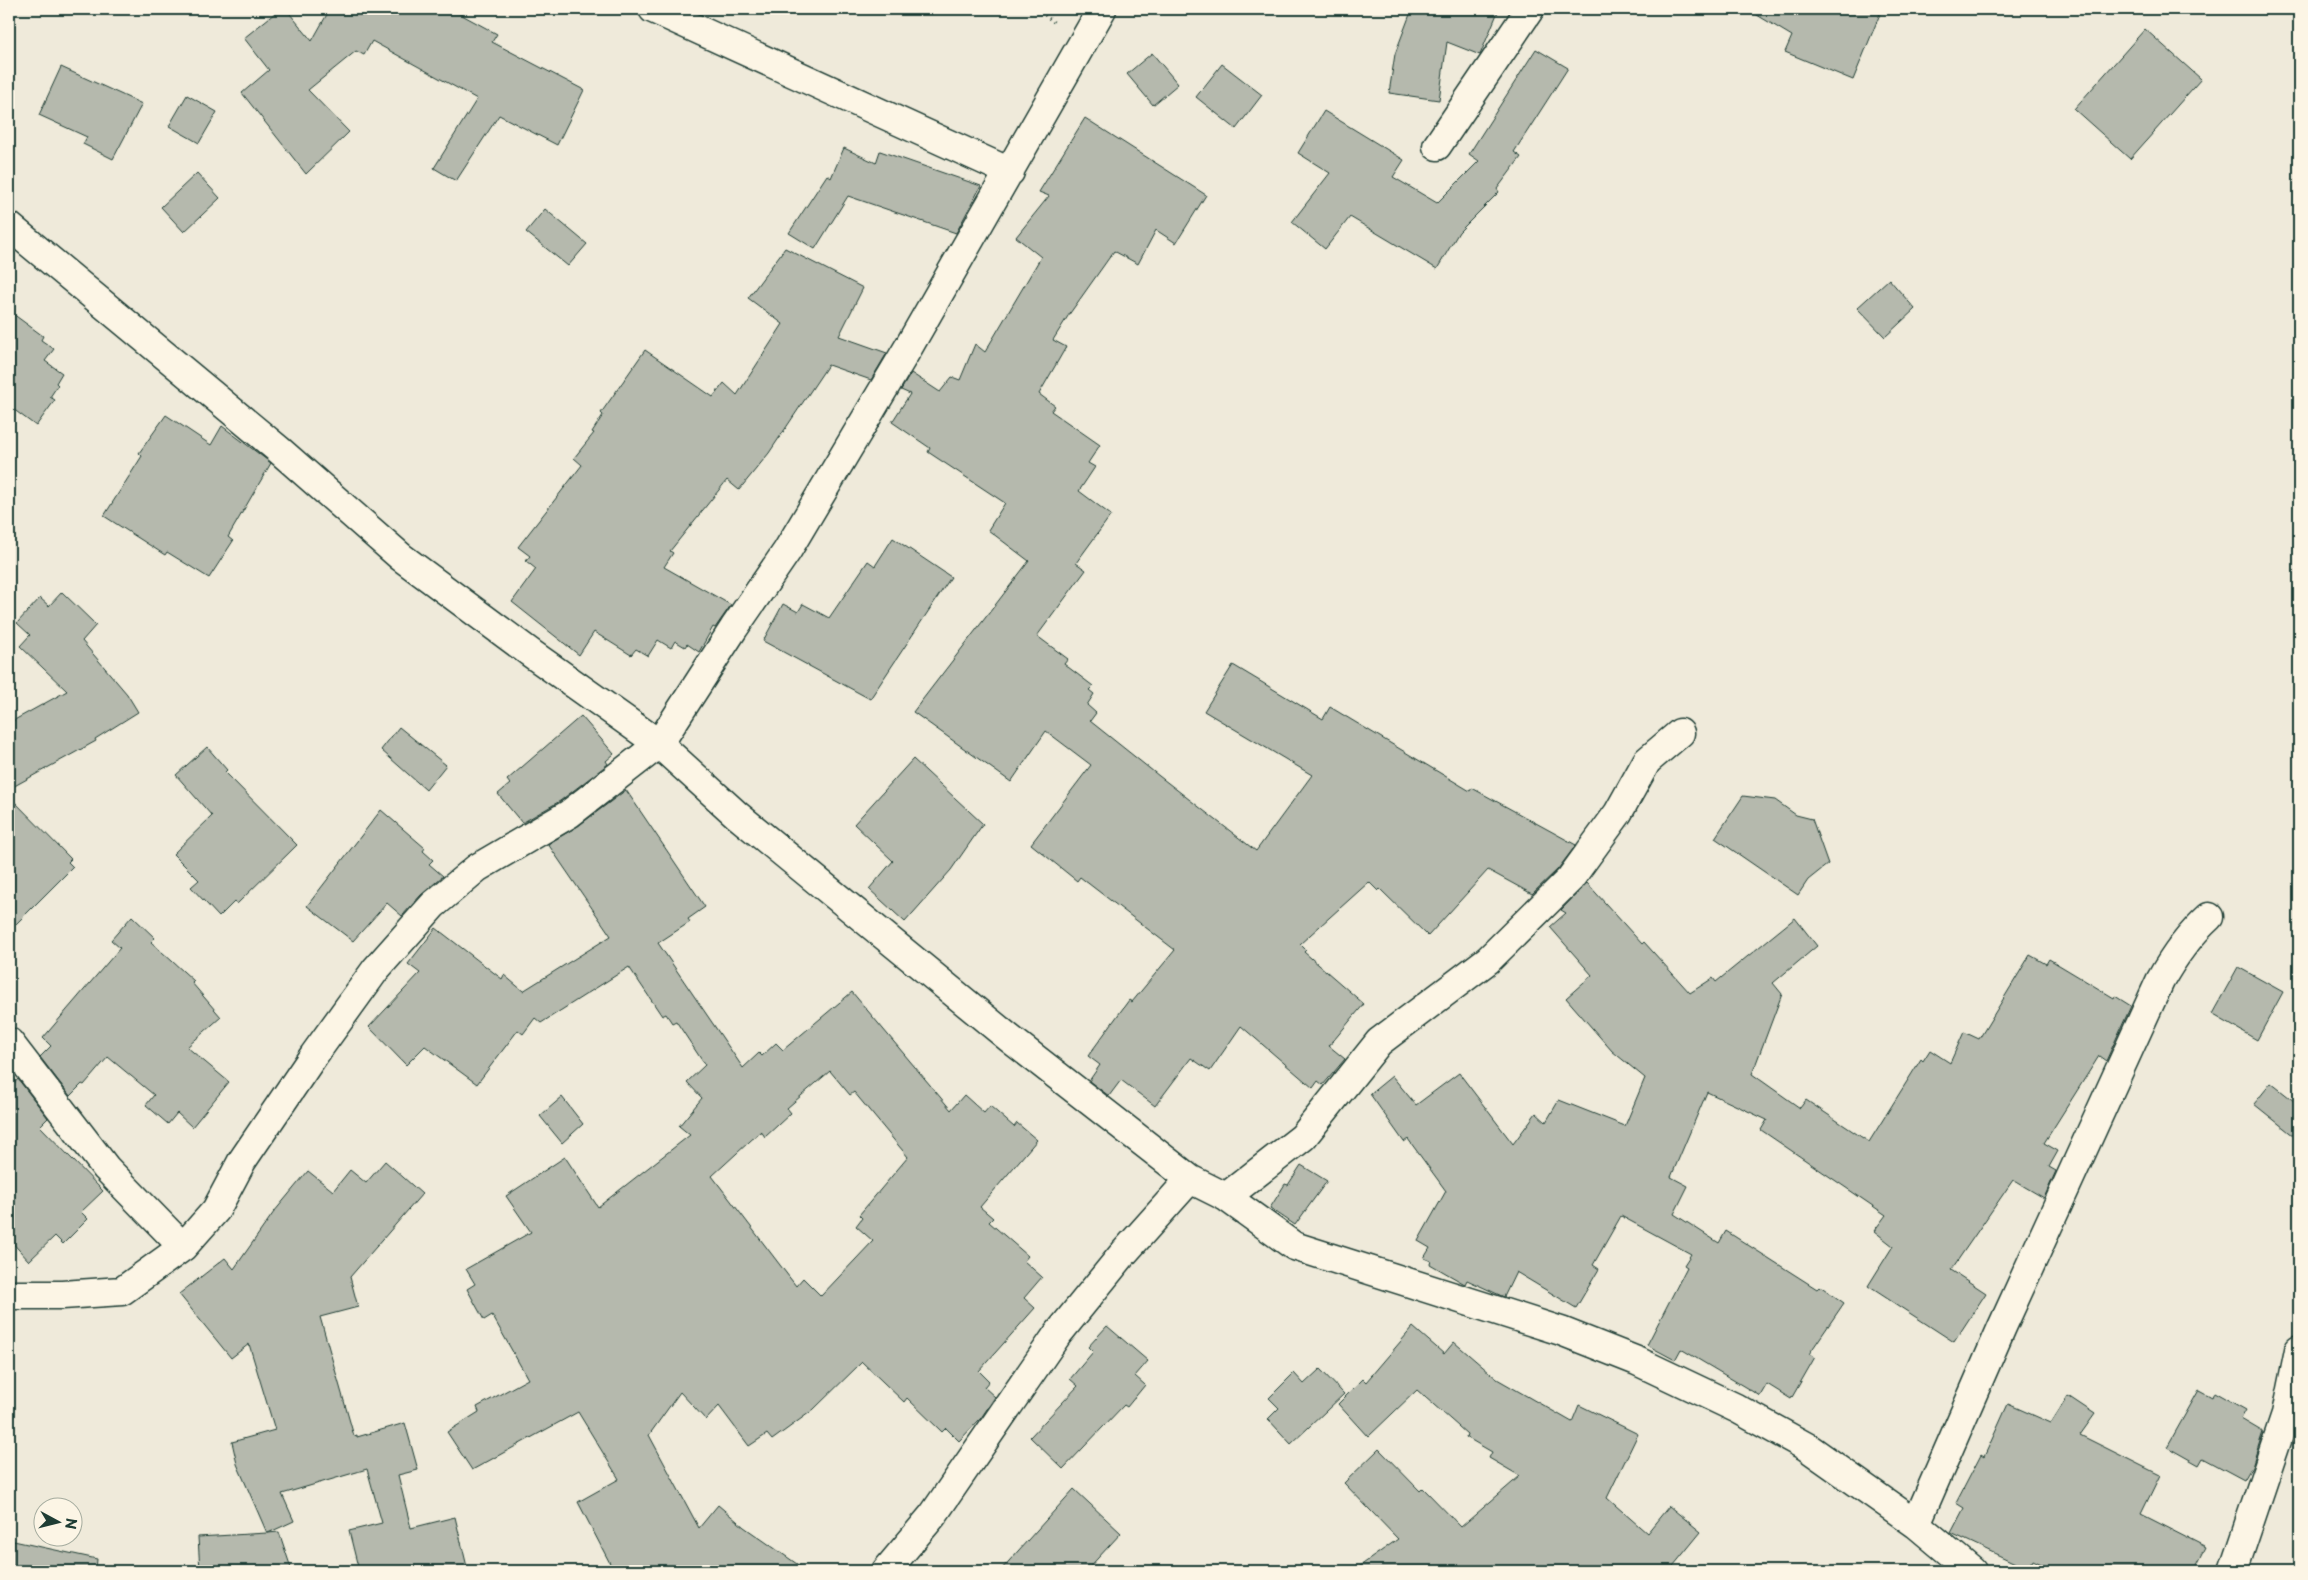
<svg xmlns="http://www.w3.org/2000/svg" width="2308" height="1580" viewBox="0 0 2308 1580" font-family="'Playpen Sans',sans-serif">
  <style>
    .building { fill: #b5b9ad; stroke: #1f3d34; fill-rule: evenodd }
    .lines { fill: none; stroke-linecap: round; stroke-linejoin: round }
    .minor-casing { stroke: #1f3d34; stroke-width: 31 }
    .path { stroke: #1f3d34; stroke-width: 3; stroke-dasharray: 1 4; stroke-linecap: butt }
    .minor { stroke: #fcf5e5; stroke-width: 28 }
  </style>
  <rect width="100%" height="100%" fill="#efeada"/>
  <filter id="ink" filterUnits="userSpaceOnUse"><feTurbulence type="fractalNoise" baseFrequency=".02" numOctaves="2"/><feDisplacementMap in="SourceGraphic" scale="10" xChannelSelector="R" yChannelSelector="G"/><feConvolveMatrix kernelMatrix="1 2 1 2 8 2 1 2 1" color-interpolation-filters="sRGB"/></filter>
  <g filter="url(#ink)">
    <path class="building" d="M 280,9 L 286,9 L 312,41 L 330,9 L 451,9 L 497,34 L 492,42 L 584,90 L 557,145 L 499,115 L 456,181 L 434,168 L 477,99 L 372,41 L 364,55 L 356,51 L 308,90 L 349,132 L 306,174 L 242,93 L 269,70 L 244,38 Z
      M 1412,9 L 1499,9 L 1480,55 L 1447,42 L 1439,100 L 1389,93 L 1395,54 Z
      M 1747,9 L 1882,9 L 1853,80 L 1785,52 L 1792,36 Z
      M 2145,29 L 2201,79 L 2130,159 L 2074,109 Z
      M 1536,49 L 1568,68 L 1514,152 L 1521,157 L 1497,189 L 1499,192 L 1459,232 L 1437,269 L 1350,217 L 1325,249 L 1292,222 L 1330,173 L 1298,153 L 1324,111 L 1404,160 L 1393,177 L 1437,203 L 1479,161 L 1469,154 Z
      M 1152,53 L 1178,84 L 1153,105 L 1127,74 Z
      M 1222,64 L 1262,95 L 1236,129 L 1196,97 Z
      M 61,67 L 142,104 L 113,159 L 83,144 L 87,137 L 39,115 Z
      M 187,95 L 217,112 L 199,143 L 169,126 Z
      M 1085,118 L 1206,195 L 1176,243 L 1156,230 L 1138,264 L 1114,251 L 1068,316 L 1053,340 L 1066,347 L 1039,394 L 1055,406 L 1051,411 L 1100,445 L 1088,463 L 1095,467 L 1079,491 L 1111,515 L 1076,563 L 1086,570 L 1037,636 L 1068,659 L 1064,664 L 1093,686 L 1089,690 L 1094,694 L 1087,705 L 1096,713 L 1090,721 L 1159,776 L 1256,851 L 1312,775 L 1204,711 L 1233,665 L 1323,719 L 1330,707 L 1470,791 L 1472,788 L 1576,845 L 1558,869 L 1532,894 L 1488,870 L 1428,936 L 1380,889 L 1378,891 L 1369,882 L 1300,944 L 1306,950 L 1304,952 L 1364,1004 L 1329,1046 L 1345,1059 L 1323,1085 L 1318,1081 L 1313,1088 L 1241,1026 L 1210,1071 L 1191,1058 L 1155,1106 L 1121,1080 L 1109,1096 L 1089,1081 L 1100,1065 L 1088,1056 L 1129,1000 L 1132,1002 L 1175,950 L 1080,877 L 1077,881 L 1031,844 L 1091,765 L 1046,731 L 1011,782 L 913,712 L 1029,561 L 988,530 L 1005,503 L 928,452 L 930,448 L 892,422 L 910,394 L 901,390 L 911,373 L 940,392 L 952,377 L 960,380 L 975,344 L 985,352 L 1041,257 L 1016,237 L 1049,196 L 1039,192 Z
      M 844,148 L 876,163 L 880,151 L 981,186 L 956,233 L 848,196 L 815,249 L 789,233 L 827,175 L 831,178 Z
      M 197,173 L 220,198 L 184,232 L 161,207 Z
      M 545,209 L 587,244 L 568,266 L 526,232 Z
      M 785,248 L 863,288 L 839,336 L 887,353 L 871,380 L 828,365 L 769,453 L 739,490 L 727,480 L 670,551 L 673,553 L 664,567 L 731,605 L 715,628 L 713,627 L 699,652 L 687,644 L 685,647 L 675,641 L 671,648 L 658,640 L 648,656 L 636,649 L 631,655 L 594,632 L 579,655 L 512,602 L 536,569 L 526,561 L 530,556 L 518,547 L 582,465 L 574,458 L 594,433 L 592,432 L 603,415 L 601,413 L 645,350 L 713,397 L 724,383 L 737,395 L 783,324 L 748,298 Z
      M 1889,279 L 1915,309 L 1885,337 L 1857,308 Z
      M 9,311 L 43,336 L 41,340 L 54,349 L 45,361 L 62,373 L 56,383 L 58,385 L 50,397 L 55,400 L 36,426 L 9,406 Z
      M 166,415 L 211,445 L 222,426 L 271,463 L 228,537 L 233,541 L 209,578 L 167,552 L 165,555 L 104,516 L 142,456 L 139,453 Z
      M 893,538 L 951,577 L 870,699 L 763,641 L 783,604 L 798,612 L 803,604 L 829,618 L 868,561 L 875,566 Z
      M 62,592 L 96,625 L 82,641 L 127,694 L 138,712 L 95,739 L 96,741 L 9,789 L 9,723 L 67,691 L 20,646 L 30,635 L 17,623 L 40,598 L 49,606 Z
      M 581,716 L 614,754 L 606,761 L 608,764 L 560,801 L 522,823 L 498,794 L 510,784 L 507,780 Z
      M 399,727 L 446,765 L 426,790 L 381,750 Z
      M 207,747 L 227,770 L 225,772 L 297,845 L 237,904 L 235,901 L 219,917 L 191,887 L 199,880 L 173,854 L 212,816 L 176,775 Z
      M 913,759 L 983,824 L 951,870 L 905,922 L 869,889 L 893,861 L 854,824 Z
      M 626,790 L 705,907 L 688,919 L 690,922 L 658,943 L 743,1068 L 759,1053 L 762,1056 L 776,1043 L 783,1050 L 852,992 L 951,1110 L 964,1095 L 984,1113 L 990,1106 L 1014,1127 L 1017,1123 L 1037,1140 L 980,1207 L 993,1218 L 989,1222 L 1028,1256 L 1024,1261 L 1042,1277 L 1024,1298 L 1035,1308 L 979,1371 L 989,1381 L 984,1387 L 995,1397 L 981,1418 L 959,1441 L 946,1428 L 942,1432 L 907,1398 L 904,1402 L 862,1362 L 813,1410 L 772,1440 L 767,1434 L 749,1446 L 719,1406 L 706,1420 L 680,1392 L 649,1435 L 699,1528 L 718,1505 L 744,1527 L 807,1571 L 614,1571 L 578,1502 L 619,1479 L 578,1412 L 472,1470 L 447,1432 L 479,1412 L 477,1407 L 528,1379 L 492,1315 L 484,1320 L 467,1289 L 475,1284 L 466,1269 L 531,1232 L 506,1196 L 565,1157 L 598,1207 L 690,1135 L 679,1126 L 702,1098 L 687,1082 L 705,1065 L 676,1021 L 672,1023 L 666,1014 L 662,1016 L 629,967 L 541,1023 L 535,1018 L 523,1034 L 518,1030 L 477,1084 L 425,1046 L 406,1065 L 369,1027 L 420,973 L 408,964 L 436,928 L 502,979 L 504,975 L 523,991 L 611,936 L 548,844 L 578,826 ZM 830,1071 L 850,1095 L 854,1092 L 908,1157 L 859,1215 L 862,1218 L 856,1226 L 873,1241 L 821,1296 L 803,1278 L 796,1286 L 712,1176 L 761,1131 L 765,1137 L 791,1113 L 787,1108 Z
      M 9,796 L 71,859 L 68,862 L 73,867 L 9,931 Z
      M 1743,796 L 1775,800 L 1796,815 L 1812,819 L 1828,864 L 1808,880 L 1798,895 L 1715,838 Z
      M 381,810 L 425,848 L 423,851 L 433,860 L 429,864 L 443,876 L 421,895 L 402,916 L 387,903 L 353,941 L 307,906 Z
      M 1587,883 L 1642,944 L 1644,942 L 1690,993 L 1713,978 L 1716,982 L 1795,918 L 1817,946 L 1773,983 L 1782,994 L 1752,1074 L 1800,1108 L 1806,1100 L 1869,1142 L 1921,1059 L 1923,1061 L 1930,1050 L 1950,1063 L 1964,1032 L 1979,1039 L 2030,955 L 2046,964 L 2049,959 L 2114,998 L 2115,996 L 2131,1006 L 2106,1061 L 2099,1056 L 2044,1143 L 2058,1151 L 2049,1167 L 2056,1171 L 2044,1198 L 2013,1180 L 1951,1270 L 1986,1293 L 1954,1342 L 1868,1286 L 1893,1246 L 1874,1231 L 1886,1215 L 1761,1130 L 1767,1120 L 1707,1092 L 1671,1177 L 1688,1186 L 1674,1214 L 1719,1243 L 1726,1231 L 1817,1289 L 1820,1286 L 1844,1303 L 1809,1354 L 1815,1357 L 1791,1399 L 1767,1384 L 1760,1396 L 1681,1349 L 1675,1360 L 1647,1345 L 1687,1267 L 1684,1265 L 1691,1254 L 1621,1216 L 1593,1265 L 1599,1269 L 1576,1308 L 1516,1272 L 1504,1297 L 1467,1280 L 1465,1284 L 1463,1283 L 1430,1264 L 1431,1261 L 1424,1258 L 1430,1248 L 1418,1241 L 1446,1191 L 1408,1139 L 1404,1142 L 1370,1094 L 1392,1076 L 1416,1105 L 1459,1073 L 1513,1144 L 1536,1113 L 1546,1122 L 1559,1100 L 1625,1126 L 1645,1078 L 1612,1051 L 1566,998 L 1592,975 L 1550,927 L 1566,913 L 1561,910 Z
      M 132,916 L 155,938 L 151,942 L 194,981 L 192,983 L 221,1017 L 187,1047 L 229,1082 L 192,1127 L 177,1113 L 168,1124 L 146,1105 L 154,1095 L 108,1057 L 84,1085 L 82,1084 L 70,1096 L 40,1057 L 51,1046 L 43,1038 L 120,948 L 111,940 Z
      M 2238,967 L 2283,992 L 2257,1040 L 2212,1014 Z
      M 18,1079 L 48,1118 L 40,1126 L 103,1191 L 81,1212 L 88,1219 L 63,1244 L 55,1236 L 29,1261 L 9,1239 L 9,1089 Z
      M 2271,1083 L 2299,1105 L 2299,1140 L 2254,1104 Z
      M 562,1097 L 583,1124 L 562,1143 L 540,1116 Z
      M 385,1161 L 422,1194 L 350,1277 L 358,1307 L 320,1317 L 354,1436 L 357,1435 L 357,1437 L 405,1423 L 418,1470 L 398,1475 L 411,1528 L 455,1517 L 468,1571 L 359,1571 L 349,1531 L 382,1523 L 367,1469 L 282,1494 L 294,1521 L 268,1533 L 279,1532 L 292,1571 L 200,1571 L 198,1537 L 267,1533 L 237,1464 L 232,1442 L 275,1430 L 249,1344 L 231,1358 L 179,1294 L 225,1258 L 234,1269 L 274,1212 L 308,1171 L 333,1191 L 350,1170 L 366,1183 Z
      M 1301,1165 L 1327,1181 L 1295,1225 L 1270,1208 L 1285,1184 L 1288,1185 Z
      M 1107,1326 L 1148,1361 L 1135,1376 L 1145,1385 L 1127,1407 L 1124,1405 L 1063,1469 L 1030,1437 L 1078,1386 L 1070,1379 L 1093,1352 L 1088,1347 Z
      M 1413,1327 L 1444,1354 L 1454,1342 L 1497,1379 L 1572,1422 L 1579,1405 L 1638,1434 L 1607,1498 L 1647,1533 L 1669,1506 L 1701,1532 L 1669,1571 L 1353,1571 L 1398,1539 L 1344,1483 L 1379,1449 L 1420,1491 L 1423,1488 L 1461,1527 L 1520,1476 L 1489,1458 L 1492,1452 L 1466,1437 L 1467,1434 L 1417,1390 L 1368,1437 L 1338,1404 L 1363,1379 L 1366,1382 Z
      M 1320,1369 L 1344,1394 L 1291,1444 L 1268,1419 L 1279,1408 L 1269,1398 L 1294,1373 L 1304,1384 Z
      M 2199,1390 L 2212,1397 L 2214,1392 L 2246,1410 L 2241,1419 L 2263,1432 L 2252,1466 L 2244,1480 L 2203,1458 L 2199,1465 L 2167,1447 Z
      M 2068,1396 L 2095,1414 L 2080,1435 L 2160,1475 L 2141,1514 L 2206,1547 L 2194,1571 L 2056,1571 L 2033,1560 L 2028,1569 L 1951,1533 L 1964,1508 L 1956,1503 L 1981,1455 L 1984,1457 L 2008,1404 L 2051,1423 Z
      M 1074,1489 L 1121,1533 L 1086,1571 L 1000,1571 Z
      M 9,1540 L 97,1559 L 96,1571 L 9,1571 Z"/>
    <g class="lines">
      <defs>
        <path id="minor" d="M 653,9 L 1010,172
          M 1437,146 L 1530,9
          M 9,226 L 279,450 L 401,557 L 532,654 L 659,744 L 737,815 L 1009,1038 L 1190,1179 L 1226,1197 L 1294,1246 L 1561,1331 L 1637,1361 L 1736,1408 L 1807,1447 L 1916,1524 L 1972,1571
          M 9,1042 L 106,1168 L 183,1247
          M 1226,1197 L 1303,1137 L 1379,1042 L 1488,960 L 1570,879 L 1618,813 L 1647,761 L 1680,733
          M 9,1295 L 62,1295 L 122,1291 L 183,1247 L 216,1210 L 242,1161 L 314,1055 L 376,969 L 433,905 L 477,868 L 569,814 L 659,744 L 734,628 L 787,551 L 908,348 L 1102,9
          M 1916,1524 L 2002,1327 L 2160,981 C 2174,956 2188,936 2209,917
          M 886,1571 L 933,1515 L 1057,1335 L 1122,1255 L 1190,1179
          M 2233,1571 L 2286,1414 L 2299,1350"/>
      </defs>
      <use href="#minor" class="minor-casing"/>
      <path class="path" d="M 1037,9 L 1056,24"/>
      <use href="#minor" class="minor"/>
    </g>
  </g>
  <rect width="2308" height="1580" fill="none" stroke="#fcf5e5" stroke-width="30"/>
  <rect x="15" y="15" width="2278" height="1550" fill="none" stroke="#1f3d34" stroke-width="2" filter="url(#ink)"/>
  <g transform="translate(58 1522) rotate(97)"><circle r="24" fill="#fcf5e5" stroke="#a4ab9e"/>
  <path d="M0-4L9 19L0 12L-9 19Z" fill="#1f3d34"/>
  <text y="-8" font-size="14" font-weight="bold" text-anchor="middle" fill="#1f3d34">N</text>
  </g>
</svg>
